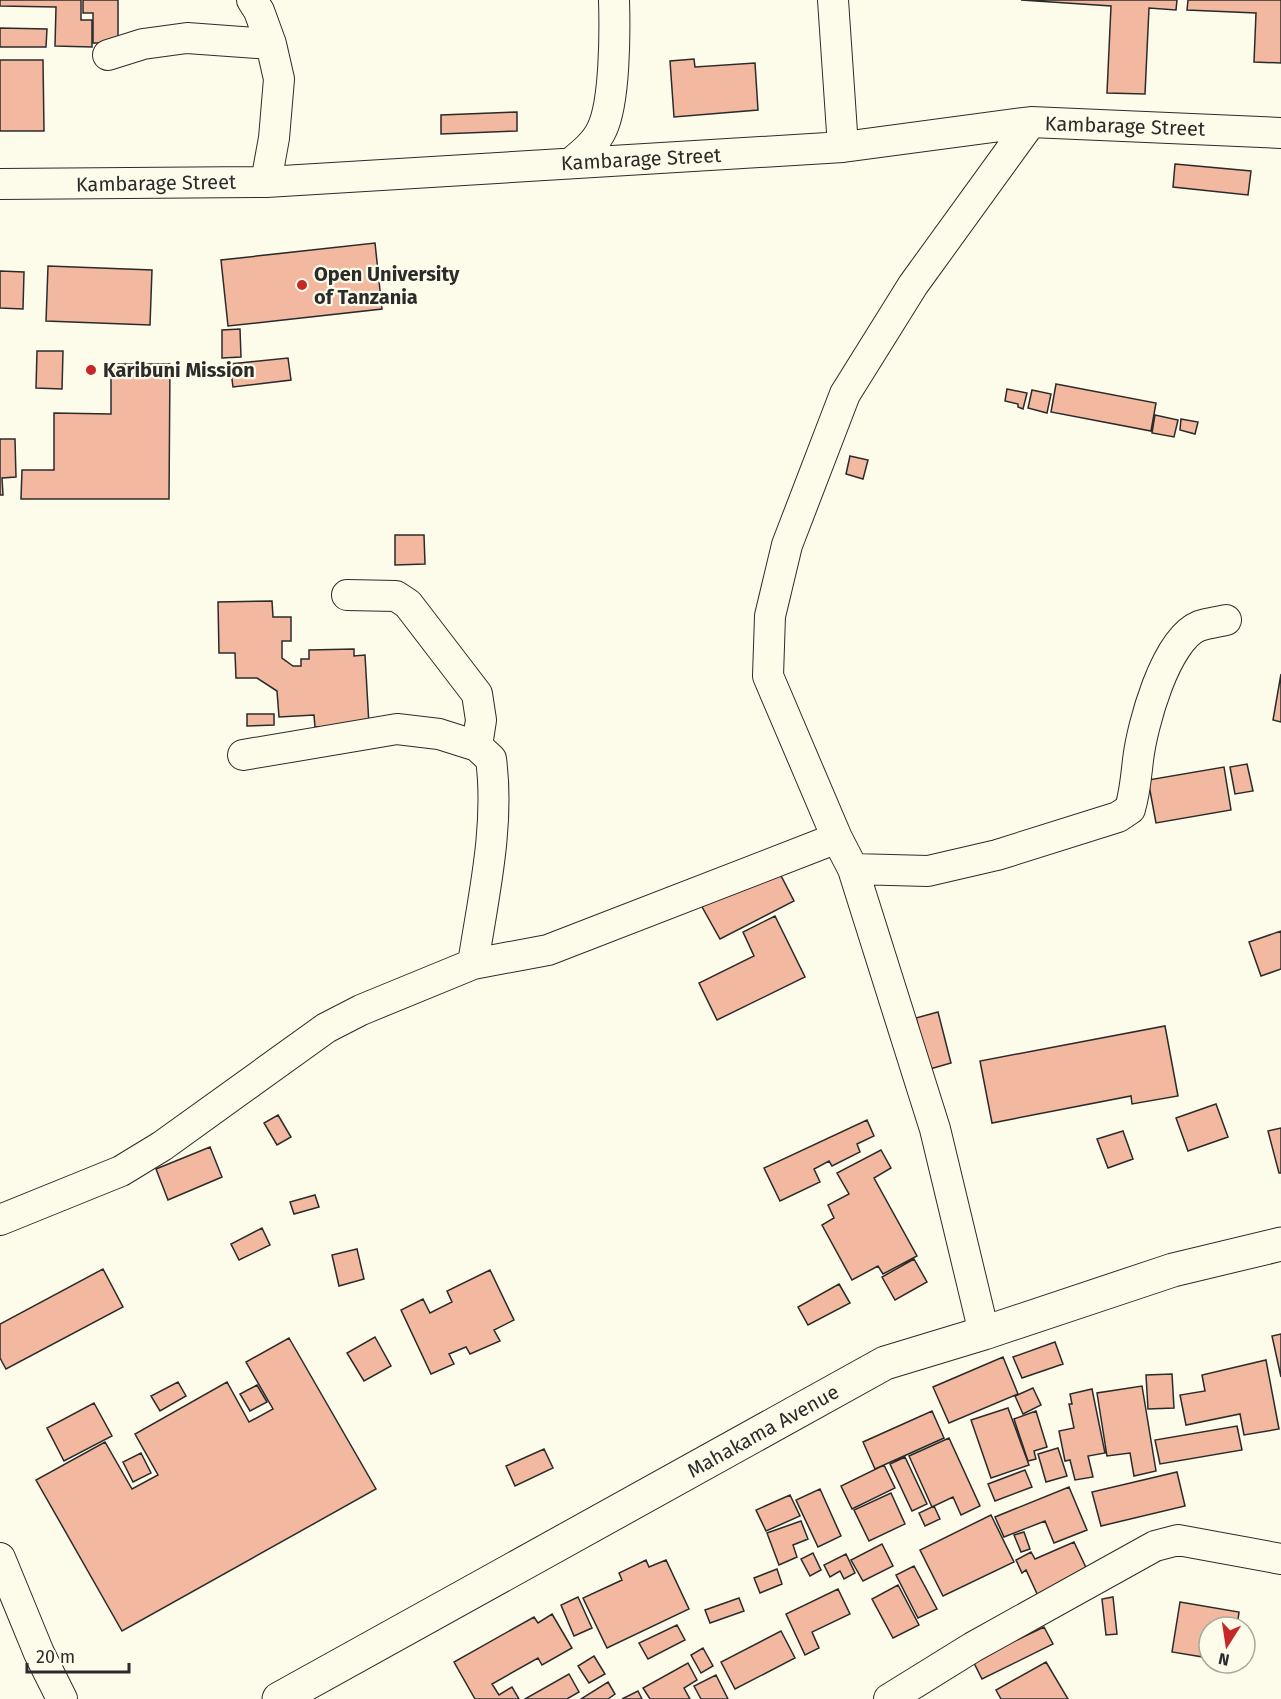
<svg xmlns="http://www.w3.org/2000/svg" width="1281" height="1699" viewBox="0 0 1281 1699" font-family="'Fira Sans',sans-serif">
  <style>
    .building { fill: #f2b8a0; stroke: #2b2b2b; stroke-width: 1.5 }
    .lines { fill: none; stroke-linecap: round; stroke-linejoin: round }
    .street-casing { stroke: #2b2b2b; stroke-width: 32 }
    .secondary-casing { stroke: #2b2b2b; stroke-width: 35 }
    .street { stroke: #fdfbea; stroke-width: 30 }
    .secondary { stroke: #fdfbea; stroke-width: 33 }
    .poi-dot { fill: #c62828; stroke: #fdfbea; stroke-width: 2 }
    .labels { text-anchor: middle; stroke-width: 4.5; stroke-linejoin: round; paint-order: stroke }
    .street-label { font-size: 20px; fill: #2b2b2b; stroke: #fdfbea }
    .poi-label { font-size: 20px; font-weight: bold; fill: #2b2b2b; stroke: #fdfbea; text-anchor: start }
  </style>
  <rect width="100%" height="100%" fill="#fdfbea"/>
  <path class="building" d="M 0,0 L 81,0 L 81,20 L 92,20 L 92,47 L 55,46 L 56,7 L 0,6 Z
    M 83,0 L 118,0 L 118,43 L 93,43 L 93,13 L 83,13 Z
    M 1021,0 L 1177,0 L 1176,10 L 1149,8 L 1145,94 L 1107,93 L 1111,6 Z
    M 1188,0 L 1281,0 L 1281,63 L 1254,62 L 1256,13 L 1187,10 Z
    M 0,28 L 47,29 L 46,47 L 0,47 Z
    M 694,59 L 695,67 L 755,63 L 758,110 L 674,117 L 670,61 Z
    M 0,60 L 43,60 L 44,131 L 0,131 Z
    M 517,112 L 517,131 L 441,134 L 441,115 Z
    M 1175,164 L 1251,171 L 1248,195 L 1173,187 Z
    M 375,243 L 382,309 L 228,326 L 221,260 Z
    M 48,266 L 152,270 L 150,325 L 46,321 Z
    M 0,271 L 24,272 L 23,309 L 0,308 Z
    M 240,329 L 241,357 L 222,358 L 222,330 Z
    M 37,351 L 63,351 L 62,389 L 36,388 Z
    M 288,358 L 291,380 L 233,387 L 230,364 Z
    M 111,364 L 170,364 L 169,499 L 21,499 L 22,470 L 54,470 L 54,413 L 111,414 Z
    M 1056,384 L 1156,403 L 1151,431 L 1051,412 Z
    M 1007,389 L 1027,393 L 1023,409 L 1018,407 L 1018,404 L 1005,401 Z
    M 1032,390 L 1051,394 L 1047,413 L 1028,408 Z
    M 1155,415 L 1178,420 L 1174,437 L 1152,433 Z
    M 1181,419 L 1198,422 L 1195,434 L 1180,430 Z
    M 0,439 L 15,439 L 16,477 L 2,478 L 3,495 L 0,495 Z
    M 850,456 L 868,460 L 863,479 L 846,474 Z
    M 395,535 L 424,535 L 425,564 L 395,565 Z
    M 272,601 L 273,617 L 291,617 L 291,641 L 282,641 L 282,658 L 293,666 L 301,666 L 301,659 L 309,659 L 309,650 L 354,649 L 354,656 L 365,655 L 369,725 L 315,727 L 314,715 L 279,717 L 277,691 L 257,678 L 236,678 L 235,653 L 219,653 L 218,602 Z
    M 1281,674 L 1281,722 L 1273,720 Z
    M 247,714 L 274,714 L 274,725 L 247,726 Z
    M 1247,764 L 1253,791 L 1235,794 L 1230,767 Z
    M 1224,767 L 1231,810 L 1156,823 L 1148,780 Z
    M 776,866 L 794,901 L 720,939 L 701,905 Z
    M 775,916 L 805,977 L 717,1020 L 699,983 L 754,956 L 743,932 Z
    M 1281,931 L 1281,969 L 1261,976 L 1249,942 Z
    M 938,1012 L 951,1063 L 930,1069 L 916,1018 Z
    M 1165,1026 L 1178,1096 L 1132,1104 L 1131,1096 L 992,1123 L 980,1061 Z
    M 1216,1104 L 1228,1137 L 1188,1151 L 1176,1118 Z
    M 278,1115 L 291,1137 L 277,1145 L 264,1123 Z
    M 867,1120 L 874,1136 L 857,1144 L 860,1152 L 832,1166 L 829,1161 L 814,1169 L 820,1182 L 780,1201 L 764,1168 Z
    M 1281,1128 L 1281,1173 L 1279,1173 L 1268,1131 Z
    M 1123,1131 L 1133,1159 L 1108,1168 L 1097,1139 Z
    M 210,1147 L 222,1177 L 168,1200 L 156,1169 Z
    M 881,1150 L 891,1168 L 874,1178 L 917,1256 L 883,1274 L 878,1266 L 852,1280 L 822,1225 L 834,1218 L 828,1205 L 849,1194 L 837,1173 Z
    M 315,1195 L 319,1207 L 294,1214 L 290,1202 Z
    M 262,1228 L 270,1245 L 239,1260 L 231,1244 Z
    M 357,1249 L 364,1279 L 339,1286 L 332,1255 Z
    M 914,1259 L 927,1282 L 895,1300 L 882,1277 Z
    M 103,1269 L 123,1307 L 6,1369 L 0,1358 L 0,1324 Z
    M 490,1270 L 514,1320 L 494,1330 L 500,1341 L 470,1354 L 466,1347 L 449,1354 L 454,1364 L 431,1374 L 401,1310 L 423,1299 L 430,1313 L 452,1302 L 447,1291 Z
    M 839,1284 L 850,1303 L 808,1325 L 798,1307 Z
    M 1281,1334 L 1281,1377 L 1272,1336 Z
    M 375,1337 L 391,1366 L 364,1381 L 347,1353 Z
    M 289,1338 L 376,1489 L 122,1631 L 36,1480 L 105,1442 L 132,1489 L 158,1475 L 135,1434 L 227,1382 L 249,1422 L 273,1409 L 246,1362 Z
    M 1055,1342 L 1063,1364 L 1022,1378 L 1013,1357 Z
    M 1003,1357 L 1018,1394 L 949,1423 L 933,1387 Z
    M 1266,1360 L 1279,1429 L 1244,1435 L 1240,1414 L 1186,1425 L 1180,1395 L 1205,1391 L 1202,1375 Z
    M 1172,1374 L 1174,1408 L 1148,1409 L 1146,1375 Z
    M 178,1382 L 186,1396 L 160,1411 L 151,1396 Z
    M 257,1385 L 267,1402 L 250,1411 L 240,1394 Z
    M 1142,1386 L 1156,1471 L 1134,1476 L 1130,1453 L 1107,1456 L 1097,1393 Z
    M 1033,1388 L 1041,1405 L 1023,1414 L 1015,1396 Z
    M 1092,1389 L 1105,1453 L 1088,1456 L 1093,1477 L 1075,1480 L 1070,1460 L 1065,1461 L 1059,1431 L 1074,1428 L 1069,1404 L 1072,1404 L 1070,1394 Z
    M 94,1403 L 112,1436 L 64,1461 L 47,1428 Z
    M 1008,1408 L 1029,1465 L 991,1478 L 971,1420 Z
    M 932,1411 L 944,1438 L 875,1469 L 863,1442 Z
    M 1036,1411 L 1047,1447 L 1034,1451 L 1036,1459 L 1028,1461 L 1014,1419 Z
    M 1237,1426 L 1242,1450 L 1160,1464 L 1155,1440 Z
    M 949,1438 L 980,1506 L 961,1515 L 953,1497 L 932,1507 L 909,1456 Z
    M 1058,1448 L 1067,1476 L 1046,1482 L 1038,1454 Z
    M 544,1449 L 553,1468 L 515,1486 L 506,1466 Z
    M 141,1453 L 151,1473 L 133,1482 L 123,1462 Z
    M 905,1457 L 927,1504 L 912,1511 L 890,1464 Z
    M 884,1465 L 895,1488 L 852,1509 L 841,1486 Z
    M 1025,1470 L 1032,1487 L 995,1501 L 988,1484 Z
    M 1177,1472 L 1185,1506 L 1101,1526 L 1092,1492 Z
    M 1069,1487 L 1087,1530 L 1054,1543 L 1045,1521 L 1004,1537 L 995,1517 Z
    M 820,1489 L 841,1536 L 818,1547 L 796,1500 Z
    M 891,1493 L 905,1524 L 869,1541 L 854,1510 Z
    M 790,1495 L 800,1516 L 766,1531 L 756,1510 Z
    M 934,1506 L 940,1519 L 925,1526 L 919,1513 Z
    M 991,1515 L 1014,1562 L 943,1596 L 920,1550 Z
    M 801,1521 L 808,1539 L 793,1545 L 797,1557 L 779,1565 L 767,1533 Z
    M 1024,1532 L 1030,1549 L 1021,1552 L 1014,1535 Z
    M 1074,1542 L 1089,1574 L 1039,1598 L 1026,1570 L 1022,1573 L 1016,1560 L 1031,1552 L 1035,1559 Z
    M 882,1544 L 893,1566 L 863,1581 L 851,1560 Z
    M 813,1553 L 821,1570 L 810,1576 L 801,1559 Z
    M 846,1554 L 855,1573 L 844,1579 L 840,1571 L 830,1577 L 824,1565 Z
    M 646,1560 L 649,1567 L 666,1560 L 689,1609 L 607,1648 L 583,1598 L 622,1580 L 619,1573 Z
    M 914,1566 L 937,1609 L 918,1618 L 896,1575 Z
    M 777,1569 L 782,1584 L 760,1593 L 754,1578 Z
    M 898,1585 L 919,1625 L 893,1638 L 872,1599 Z
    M 838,1589 L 850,1614 L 812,1632 L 819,1648 L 805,1655 L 786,1614 Z
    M 578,1597 L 592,1628 L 574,1636 L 561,1605 Z
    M 1113,1597 L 1117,1634 L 1106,1635 L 1102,1599 Z
    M 739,1598 L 744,1611 L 710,1623 L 705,1610 Z
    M 1180,1602 L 1239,1612 L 1237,1627 L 1209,1627 L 1209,1658 L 1172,1652 Z
    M 552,1614 L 572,1648 L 542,1665 L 538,1658 L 492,1684 L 499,1695 L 512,1687 L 519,1699 L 475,1699 L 454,1662 L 534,1617 L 538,1623 Z
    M 677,1625 L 685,1640 L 648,1659 L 639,1643 Z
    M 1044,1627 L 1053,1644 L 982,1679 L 973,1661 Z
    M 781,1631 L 795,1658 L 735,1689 L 721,1662 Z
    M 703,1648 L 713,1666 L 701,1673 L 691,1655 Z
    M 594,1656 L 605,1674 L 589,1683 L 578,1666 Z
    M 1046,1662 L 1068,1699 L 1001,1699 L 996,1690 Z
    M 688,1663 L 697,1680 L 684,1688 L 690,1699 L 650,1699 L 643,1688 Z
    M 569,1674 L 579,1692 L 567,1699 L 525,1699 Z
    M 716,1675 L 728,1699 L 701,1699 L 694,1686 Z
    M 608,1682 L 615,1694 L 608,1699 L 581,1699 Z
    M 638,1691 L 642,1699 L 622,1699 Z"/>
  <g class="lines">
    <defs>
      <path id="street" d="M 252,0 L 259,11 L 271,44
        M 833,0 L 843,147
        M 108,55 L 143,44 L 187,38 L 271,44 L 279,79 L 274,138 L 266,182
        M 571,163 C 582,154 596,143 602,129 C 615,102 615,32 614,0
        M 0,184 L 266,182 L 843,147 L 1031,122 L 1281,133
        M 347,595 L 396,596 L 408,604 L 477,694 L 481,720 L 477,746
        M 243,755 L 397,729 L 439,734 L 477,746 L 491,759 C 500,826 483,898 473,964
        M 853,869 L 928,871 L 997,855 L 1118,817 L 1130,809 C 1135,792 1136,777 1138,760 C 1142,726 1165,640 1199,626 C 1208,623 1218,622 1226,620
        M 0,1220 L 121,1171 L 162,1146 L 326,1028 L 361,1010 L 473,964 L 548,950 L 837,838
        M 984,1333 L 935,1129 L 853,869 L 837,838 L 768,676 L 770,616 L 787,545 L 845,394 L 913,285 L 1031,122
        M 0,1558 L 39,1653 L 62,1699
        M 889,1699 L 973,1647 L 1155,1546 L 1178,1540 L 1281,1559"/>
      <path id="secondary" d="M 279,1699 L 885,1363 L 984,1333 L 1173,1270 L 1281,1244"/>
    </defs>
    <use href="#street" class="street-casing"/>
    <use href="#secondary" class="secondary-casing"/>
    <use href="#street" class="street"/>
    <use href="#secondary" class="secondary"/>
  </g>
  <g class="poi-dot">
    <circle cx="302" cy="285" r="6"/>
    <circle cx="91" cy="370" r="6"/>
  </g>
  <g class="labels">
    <g class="street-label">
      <text transform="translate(1125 126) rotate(2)" y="7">Kambarage Street</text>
      <text transform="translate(641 159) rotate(-3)" y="7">Kambarage Street</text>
      <text transform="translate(156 183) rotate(-1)" y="7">Kambarage Street</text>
      <text transform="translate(763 1431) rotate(-29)" y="7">Mahakama Avenue</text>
    </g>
    <g class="poi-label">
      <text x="314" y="281">Open University<tspan x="314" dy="23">of Tanzania</tspan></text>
      <text x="103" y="377">Karibuni Mission</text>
    </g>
  </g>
  <g transform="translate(1227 1645) rotate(192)"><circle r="28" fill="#fdfbea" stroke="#a9a89e" stroke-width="1.5"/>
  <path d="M0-4.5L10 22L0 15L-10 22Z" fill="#c62828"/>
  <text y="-9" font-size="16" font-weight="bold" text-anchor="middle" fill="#2b2b2b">N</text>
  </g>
  <path d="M27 1663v9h102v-9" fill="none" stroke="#2b2b2b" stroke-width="3"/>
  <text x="36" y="1663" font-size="18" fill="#2b2b2b" stroke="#fdfbea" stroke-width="4.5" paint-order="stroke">20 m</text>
</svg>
